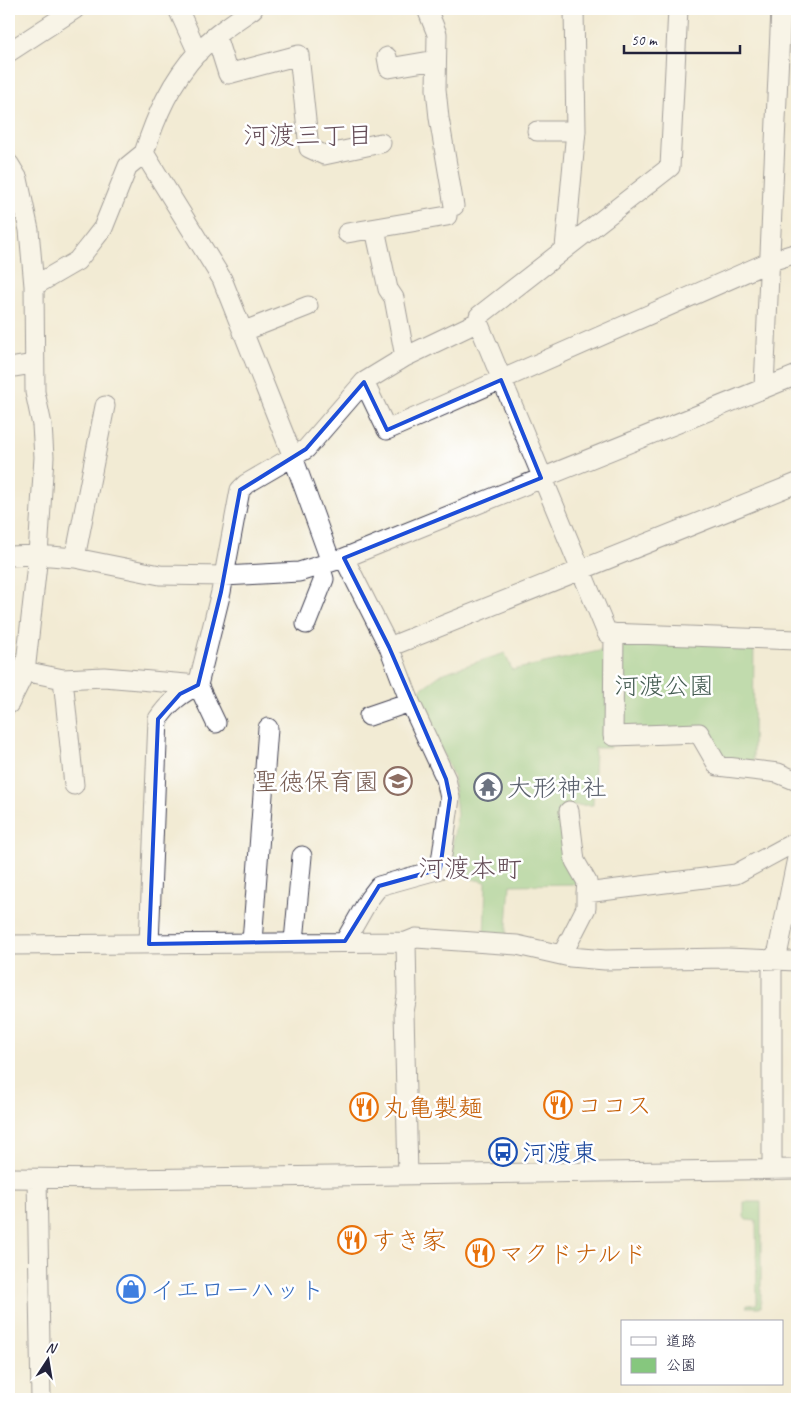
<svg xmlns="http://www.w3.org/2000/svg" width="806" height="1408" viewBox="0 0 806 1408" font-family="Caveat,'Klee One',sans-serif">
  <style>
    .green { fill: #86c77e; stroke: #54745c }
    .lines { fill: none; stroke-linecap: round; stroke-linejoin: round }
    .minor-casing { stroke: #414052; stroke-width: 21 }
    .minor { stroke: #fff; stroke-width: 19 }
    .marked { fill: none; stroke: #1d4ed8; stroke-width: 4; stroke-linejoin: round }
    .labels { text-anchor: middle; stroke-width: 5; stroke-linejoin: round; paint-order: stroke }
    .park-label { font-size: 25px; fill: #455c52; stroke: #fff }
    .education-label { font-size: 25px; fill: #785e54; stroke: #fff; text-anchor: end }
    .worship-label { font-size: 25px; fill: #5b616d; stroke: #fff; text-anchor: start }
    .food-label { font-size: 25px; fill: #c56008; stroke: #fff; text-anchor: start }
    .transit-label { font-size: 25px; fill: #164399; stroke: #fff; text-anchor: start }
    .shop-label { font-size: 25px; fill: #366cbe; stroke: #fff; text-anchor: start }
    .neighbourhood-label { font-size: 26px; fill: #664f59; stroke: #fff }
  </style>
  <rect width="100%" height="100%" fill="#fff"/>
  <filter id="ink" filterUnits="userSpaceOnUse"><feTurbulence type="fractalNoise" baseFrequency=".02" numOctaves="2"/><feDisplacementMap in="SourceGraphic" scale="10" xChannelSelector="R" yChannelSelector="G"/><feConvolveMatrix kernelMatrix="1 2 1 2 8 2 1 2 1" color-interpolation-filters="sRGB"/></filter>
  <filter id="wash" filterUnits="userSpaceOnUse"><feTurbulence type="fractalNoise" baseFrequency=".0096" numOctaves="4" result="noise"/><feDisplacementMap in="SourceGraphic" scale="20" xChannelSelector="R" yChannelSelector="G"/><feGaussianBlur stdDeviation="1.12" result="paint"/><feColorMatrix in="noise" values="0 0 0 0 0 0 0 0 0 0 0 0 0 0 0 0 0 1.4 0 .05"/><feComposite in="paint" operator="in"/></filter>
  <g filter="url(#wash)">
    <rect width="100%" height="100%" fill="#f2ebd4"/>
    <path class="green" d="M 614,633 L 754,638 L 753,771 L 718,766 L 699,733 L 613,736 Z
      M 608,649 L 610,748 L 595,748 L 593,805 L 563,806 L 582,884 L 510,885 L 506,939 L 484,937 L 486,882 L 467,878 L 469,865 L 450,861 L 457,815 L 453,776 L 415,693 L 443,673 L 505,653 L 512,670 Z
      M 744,1202 L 761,1202 L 761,1307 L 746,1307 L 747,1305 L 757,1304 L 756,1221 L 746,1220 L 744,1217 Z"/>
  </g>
  <g filter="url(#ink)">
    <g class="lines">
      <defs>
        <path id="minor" d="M 178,9 L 198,53
          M 253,9 C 234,22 214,35 198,52 C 171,81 156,116 144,153 L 222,279 L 293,457 L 331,562
          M 427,9 L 437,34 L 436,89 L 439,118 L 454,206
          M 216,36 L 228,74 L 299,55 L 309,148 L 324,155 L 381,143
          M 9,52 L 75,9
          M 387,57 L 389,68 L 436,60
          M 537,131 L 576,131
          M 9,164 L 18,179 L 29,230 L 34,286 L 35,392 L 42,425 L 44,457 L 38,555 L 25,672 L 9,704
          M 375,229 L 388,289 L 394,298 L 405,357
          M 347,233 L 447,216
          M 565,248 L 576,131 L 574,9
          M 34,286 L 77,261 L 89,246 L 103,228 L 128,166 L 144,153
          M 478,322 L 607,633 L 797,640
          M 242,332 L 308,306
          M 9,368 L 33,364
          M 364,382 L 387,430 L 771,261 L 797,253
          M 764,387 L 781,9
          M 9,556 L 38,555 L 75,558 L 160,575 L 224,576 L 299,572 L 344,558 L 797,375
          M 75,558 L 105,406
          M 344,558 L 389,647 L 410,702 L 446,779 L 450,798 L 440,869 L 379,886 L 369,899 L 345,941
          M 306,624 L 324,579 L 320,566
          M 614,633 L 613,736 L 699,733 L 718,766 L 778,773 L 797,781
          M 389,647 L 797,483
          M 9,668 L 63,679 L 104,677 L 198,685 L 221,592 L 240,490 L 246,484 L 306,449 L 364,382 L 405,357 L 478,322 L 479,316 L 670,167 L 678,9
          M 63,679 L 74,785
          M 369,716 L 410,702
          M 586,893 L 736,874 L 797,841
          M 294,941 L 302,856
          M 252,942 L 268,728
          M 406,942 L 407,995 L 404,1012 L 408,1175
          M 149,944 L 158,719 C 169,703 180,694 198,685 L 216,723
          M 9,945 L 406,942 L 416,938 L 517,945 L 570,957 L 605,960 L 727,958 L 797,961
          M 562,955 L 586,908 L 586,893 L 587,882 L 575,861 L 569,811
          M 772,1170 L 772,960 L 778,951 L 797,858
          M 9,1178 L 124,1179 L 797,1169
          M 37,1179 L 41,1399"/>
      </defs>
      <use href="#minor" class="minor-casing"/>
      <use href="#minor" class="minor"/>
    </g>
  </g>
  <path d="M0 0H806V1408H0ZM 501,380 L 541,478 L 344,558 L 389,647 L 446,779 L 450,798 L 440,869 L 379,886 L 345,941 L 149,944 L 158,719 L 180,694 L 198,685 L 221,592 L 240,490 L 306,449 L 364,382 L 387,430 Z" fill="#f2ebd4" fill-opacity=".55" fill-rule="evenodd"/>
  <path class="marked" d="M 501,380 L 541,478 L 344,558 L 389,647 L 446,779 L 450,798 L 440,869 L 379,886 L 345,941 L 149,944 L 158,719 L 180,694 L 198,685 L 221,592 L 240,490 L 306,449 L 364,382 L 387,430 Z"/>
  <defs>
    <symbol id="school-ring" viewBox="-11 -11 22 22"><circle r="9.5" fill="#fff" stroke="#8d6e63" stroke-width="1.5"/><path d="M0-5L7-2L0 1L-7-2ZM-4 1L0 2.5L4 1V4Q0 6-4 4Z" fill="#8d6e63"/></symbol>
    <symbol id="temple-ring" viewBox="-11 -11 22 22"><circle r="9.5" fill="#fff" stroke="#6b7280" stroke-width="1.5"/><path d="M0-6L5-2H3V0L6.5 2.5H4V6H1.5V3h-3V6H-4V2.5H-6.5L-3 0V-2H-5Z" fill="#6b7280"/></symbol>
    <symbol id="restaurant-ring" viewBox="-11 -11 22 22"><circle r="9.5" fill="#fff" stroke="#e8710a" stroke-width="1.5"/><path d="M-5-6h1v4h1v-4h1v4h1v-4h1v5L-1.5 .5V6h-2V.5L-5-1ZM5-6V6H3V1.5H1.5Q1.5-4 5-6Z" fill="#e8710a"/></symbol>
    <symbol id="bus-ring" viewBox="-11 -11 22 22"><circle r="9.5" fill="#fff" stroke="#1a4fb4" stroke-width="1.5"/><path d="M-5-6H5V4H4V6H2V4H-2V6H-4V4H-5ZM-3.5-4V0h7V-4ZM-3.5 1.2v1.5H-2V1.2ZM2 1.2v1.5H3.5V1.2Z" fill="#1a4fb4"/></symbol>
    <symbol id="shop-ring" viewBox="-11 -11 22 22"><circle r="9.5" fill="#fff" stroke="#3f7fe0" stroke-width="1.5"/><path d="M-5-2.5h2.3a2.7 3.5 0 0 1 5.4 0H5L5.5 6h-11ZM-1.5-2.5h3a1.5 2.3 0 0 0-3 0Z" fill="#3f7fe0"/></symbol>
  </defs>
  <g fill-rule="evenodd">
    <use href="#school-ring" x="382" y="765" width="32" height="32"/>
    <use href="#temple-ring" x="472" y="771" width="32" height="32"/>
    <use href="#restaurant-ring" x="542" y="1089" width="32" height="32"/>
    <use href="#restaurant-ring" x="348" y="1091" width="32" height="32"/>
    <use href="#bus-ring" x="487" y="1136" width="32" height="32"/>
    <use href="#restaurant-ring" x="336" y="1224" width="32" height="32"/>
    <use href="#restaurant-ring" x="464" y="1237" width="32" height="32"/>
    <use href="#shop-ring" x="115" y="1273" width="32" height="32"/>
  </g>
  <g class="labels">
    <g class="park-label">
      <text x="664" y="694">河渡公園</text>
    </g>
    <g class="education-label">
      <text x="379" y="790">聖徳保育園</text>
    </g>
    <g class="worship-label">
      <text x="507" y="796">大形神社</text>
    </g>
    <g class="food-label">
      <text x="577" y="1114">ココス</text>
      <text x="383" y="1116">丸亀製麺</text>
      <text x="371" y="1249">すき家</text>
      <text x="499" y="1262">マクドナルド</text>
    </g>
    <g class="transit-label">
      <text x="522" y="1161">河渡東</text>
    </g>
    <g class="shop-label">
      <text x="150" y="1298">イエローハット</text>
    </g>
    <g class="neighbourhood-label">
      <text x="308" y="144">河渡三丁目</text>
      <text x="470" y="877">河渡本町</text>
    </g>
  </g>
  <rect width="806" height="1408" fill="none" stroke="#fff" stroke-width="30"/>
  <rect x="621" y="1320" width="162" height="65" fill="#ffffff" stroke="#a7a7b1"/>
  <rect x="631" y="1337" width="25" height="8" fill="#ffffff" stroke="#a7a7b1"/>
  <text x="666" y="1346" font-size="15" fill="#22223b">道路</text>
  <rect x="631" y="1358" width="25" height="15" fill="#86c77e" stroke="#a7a7b1"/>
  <text x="666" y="1370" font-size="15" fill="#22223b">公園</text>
  <g transform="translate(48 1360) rotate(12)" stroke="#ffffff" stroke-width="4" paint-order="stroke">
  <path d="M0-4L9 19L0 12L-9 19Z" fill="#22223b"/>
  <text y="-8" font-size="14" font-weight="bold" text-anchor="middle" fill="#22223b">N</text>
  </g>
  <path d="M624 45v8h116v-8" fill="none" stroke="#22223b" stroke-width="2.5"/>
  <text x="631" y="45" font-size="15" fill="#22223b" stroke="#ffffff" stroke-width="4" paint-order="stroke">50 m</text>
</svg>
